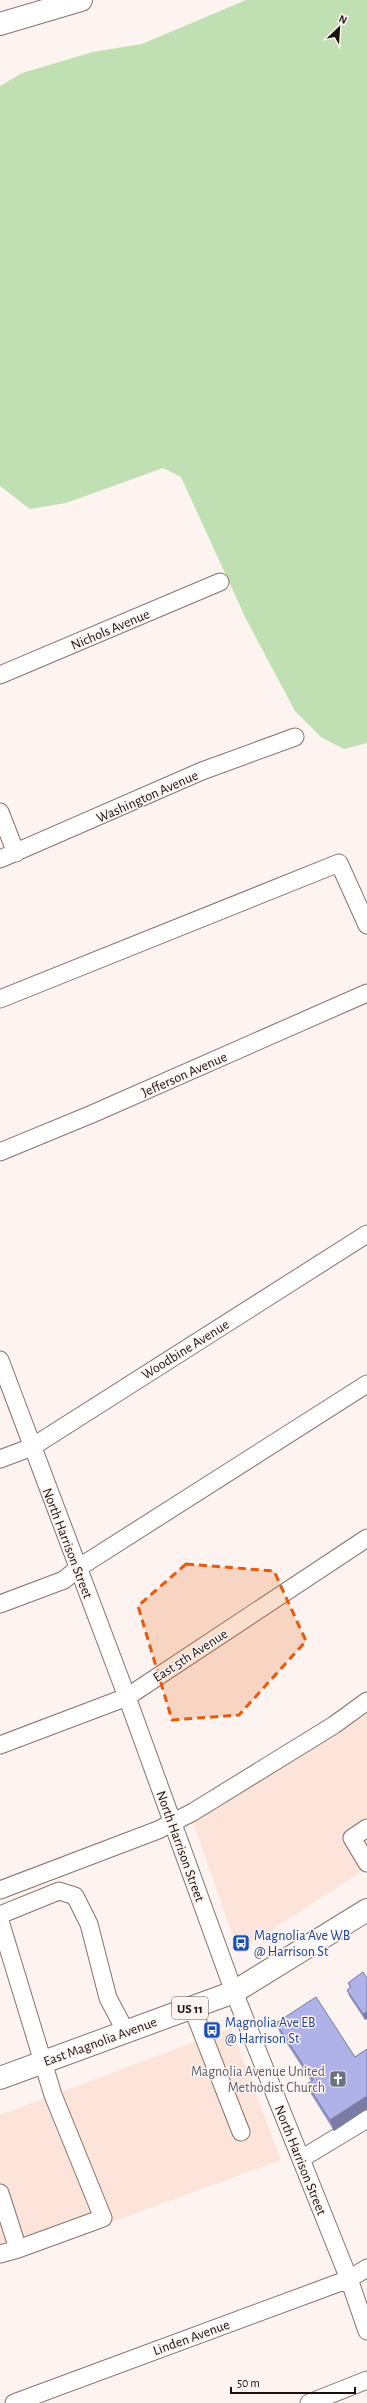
<svg xmlns="http://www.w3.org/2000/svg" width="367" height="2403" viewBox="0 0 367 2403" font-family="'Alegreya Sans',sans-serif">
  <style>
    .built { fill: #fce4da }
    .green { fill: #c0dfb2 }
    .lines { fill: none; stroke-linecap: round; stroke-linejoin: round }
    .minor-casing { stroke: #85726b; stroke-width: 19 }
    .major-casing { stroke: #85726b; stroke-width: 24 }
    .highway-casing { stroke: #85726b; stroke-width: 24 }
    .minor { stroke: #fff; stroke-width: 17 }
    .major { stroke: #fff; stroke-width: 22 }
    .highway { stroke: #fff; stroke-width: 22 }
    .wall { fill: #9698c8 }
    .shaded-wall { fill: #7a7ca3 }
    .building { fill: #afb1e9; stroke: #7a7ca3 }
    .marked { fill: #e8590c; fill-opacity: 0.2; stroke: #e8590c; stroke-width: 3; stroke-dasharray: 8 5; stroke-linejoin: round }
    .labels { text-anchor: middle; stroke-width: 3; stroke-linejoin: round; paint-order: stroke }
    .shield { fill: #fdf4f1; stroke: #5d5552; stroke-width: 1 }
    .shield-label { font-size: 13px; font-weight: bold; fill: #18110e }
    .street-label { font-size: 14px; fill: #18110e; stroke: #fdf4f1 }
    .transit-label { font-size: 14px; fill: #164399; stroke: #fdf4f1; text-anchor: start }
    .worship-label { font-size: 14px; fill: #5b616d; stroke: #fdf4f1; text-anchor: end }
  </style>
  <rect width="100%" height="100%" fill="#fdf4f1"/>
  <path class="built" d="M 367,1701 L 367,1868 L 247,1946 L 240,1945 L 233,1937 L 190,1813 Z
    M 231,2028 L 281,2160 L 0,2263 L 0,2115 Z"/>
  <path class="green" d="M 246,0 L 367,0 L 367,743 L 344,749 L 321,737 L 295,711 L 246,619 L 181,477 L 163,468 L 66,503 L 30,509 L 0,486 L 0,86 L 22,73 L 93,52 L 142,44 Z"/>
  <g class="lines">
    <defs>
      <path id="minor" d="M 0,675 L 220,582
        M 0,812 L 16,853
        M 0,859 L 202,771 L 295,737
        M 0,999 L 339,863 L 367,925
        M 0,1152 L 92,1114 L 367,993
        M 0,1360 L 127,1697 L 234,1992 L 349,2279 L 367,2331
        M 0,1459 L 32,1447 L 367,1234
        M 0,1604 L 64,1580 L 78,1568 L 367,1384
        M 0,1745 L 127,1697 L 367,1538
        M 367,1828 L 352,1838 L 367,1863
        M 0,1890 L 158,1830 L 193,1812 L 334,1725 L 367,1701
        M 0,1915 L 59,1891 L 75,1896 L 89,1924 L 108,1998 L 126,2032
        M 0,1921 L 53,2095 L 103,2218 L 18,2249
        M 192,2007 L 241,2132
        M 301,2159 L 367,2119
        M 0,2193 L 18,2249 L 0,2254
        M 14,2403 L 349,2279 L 367,2268
        M 309,2403 L 367,2380"/>
      <path id="major" d="M 0,2078 L 234,1992 L 367,1910"/>
      <path id="highway" d="M 0,24 L 81,0"/>
    </defs>
    <use href="#minor" class="minor-casing"/>
    <use href="#major" class="major-casing"/>
    <use href="#highway" class="highway-casing"/>
    <use href="#minor" class="minor"/>
    <use href="#major" class="major"/>
    <use href="#highway" class="highway"/>
  </g>
  <path class="wall" d="M 363,1972 L 365,2020 L 349,1996 L 347,1990 L 350,1988 L 348,1983 Z
    M 276,2023 L 355,2057 L 367,2049 L 367,2109 L 334,2131 L 311,2094 L 307,2084 L 311,2081 L 280,2033 Z"/>
  <path class="shaded-wall" d="M 367,2012 L 367,2019 L 365,2020 L 363,2014 Z
    M 367,2096 L 367,2109 L 334,2131 L 330,2120 Z"/>
  <path class="building" d="M 363,1972 L 367,1978 L 367,2012 L 363,2014 L 347,1990 L 351,1987 L 348,1983 Z
    M 316,1997 L 355,2057 L 367,2049 L 367,2096 L 330,2120 L 307,2084 L 313,2080 L 276,2023 Z"/>
  <path class="marked" d="M 186,1564 L 274,1571 L 306,1641 L 239,1715 L 172,1720 L 138,1606 Z"/>
  <defs>
    <symbol id="bus-square" viewBox="-11 -11 22 22"><rect x="-9" y="-9" width="18" height="18" rx="4" fill="#1a4fb4" stroke="#fdf4f1"/><path d="M-5-6H5V4H4V6H2V4H-2V6H-4V4H-5ZM-3.5-4V0h7V-4ZM-3.5 1.2v1.5H-2V1.2ZM2 1.2v1.5H3.5V1.2Z" fill="#fff"/></symbol>
    <symbol id="church-square" viewBox="-11 -11 22 22"><rect x="-9" y="-9" width="18" height="18" rx="4" fill="#6b7280" stroke="#fdf4f1"/><path d="M-1.2-6h2.4v3.5h3.3v2.4h-3.3V6h-2.4V-.1h-3.3v-2.4h3.3Z" fill="#fff"/></symbol>
  </defs>
  <g fill-rule="evenodd">
    <use href="#bus-square" x="231" y="1933" width="20" height="20"/>
    <use href="#bus-square" x="202" y="2020" width="20" height="20"/>
    <use href="#church-square" x="328" y="2069" width="20" height="20"/>
  </g>
  <g class="labels">
    <rect class="shield" x="172" y="1997" width="36" height="22" rx="3"/>
    <g class="shield-label">
      <text x="190" y="2013">US 11</text>
    </g>
    <g class="street-label">
      <text transform="translate(110 629) rotate(-23)" y="5">Nichols Avenue</text>
      <text transform="translate(147 796) rotate(-24)" y="5">Washington Avenue</text>
      <text transform="translate(184 1074) rotate(-24)" y="5">Jefferson Avenue</text>
      <text transform="translate(185 1349) rotate(-32)" y="5">Woodbine Avenue</text>
      <text transform="translate(68 1543) rotate(69)" y="5">North Harrison Street</text>
      <text transform="translate(190 1655) rotate(-33)" y="5">East 5th Avenue</text>
      <text transform="translate(181 1846) rotate(70)" y="5">North Harrison Street</text>
      <text transform="translate(100 2041) rotate(-20)" y="5">East Magnolia Avenue</text>
      <text transform="translate(301 2160) rotate(68)" y="5">North Harrison Street</text>
      <text transform="translate(191 2337) rotate(-20)" y="5">Linden Avenue</text>
    </g>
    <g class="transit-label">
      <text x="254" y="1940">Magnolia Ave WB<tspan x="254" dy="16">@ Harrison St</tspan></text>
      <text x="225" y="2027">Magnolia Ave EB<tspan x="225" dy="16">@ Harrison St</tspan></text>
    </g>
    <g class="worship-label">
      <text x="325" y="2076">Magnolia Avenue United<tspan x="325" dy="16">Methodist Church</tspan></text>
    </g>
  </g>
  <g transform="translate(339 28) rotate(25)" stroke="#fdf4f1" stroke-width="3" paint-order="stroke">
  <path d="M0-3L7 15L0 10L-7 15Z" fill="#18110e"/>
  <text y="-6" font-size="11" font-weight="bold" text-anchor="middle" fill="#18110e">N</text>
  </g>
  <path d="M231 2387v6h124v-6" fill="none" stroke="#18110e" stroke-width="2"/>
  <text x="237" y="2387" font-size="12" fill="#18110e" stroke="#fdf4f1" stroke-width="3" paint-order="stroke">50 m</text>
</svg>
